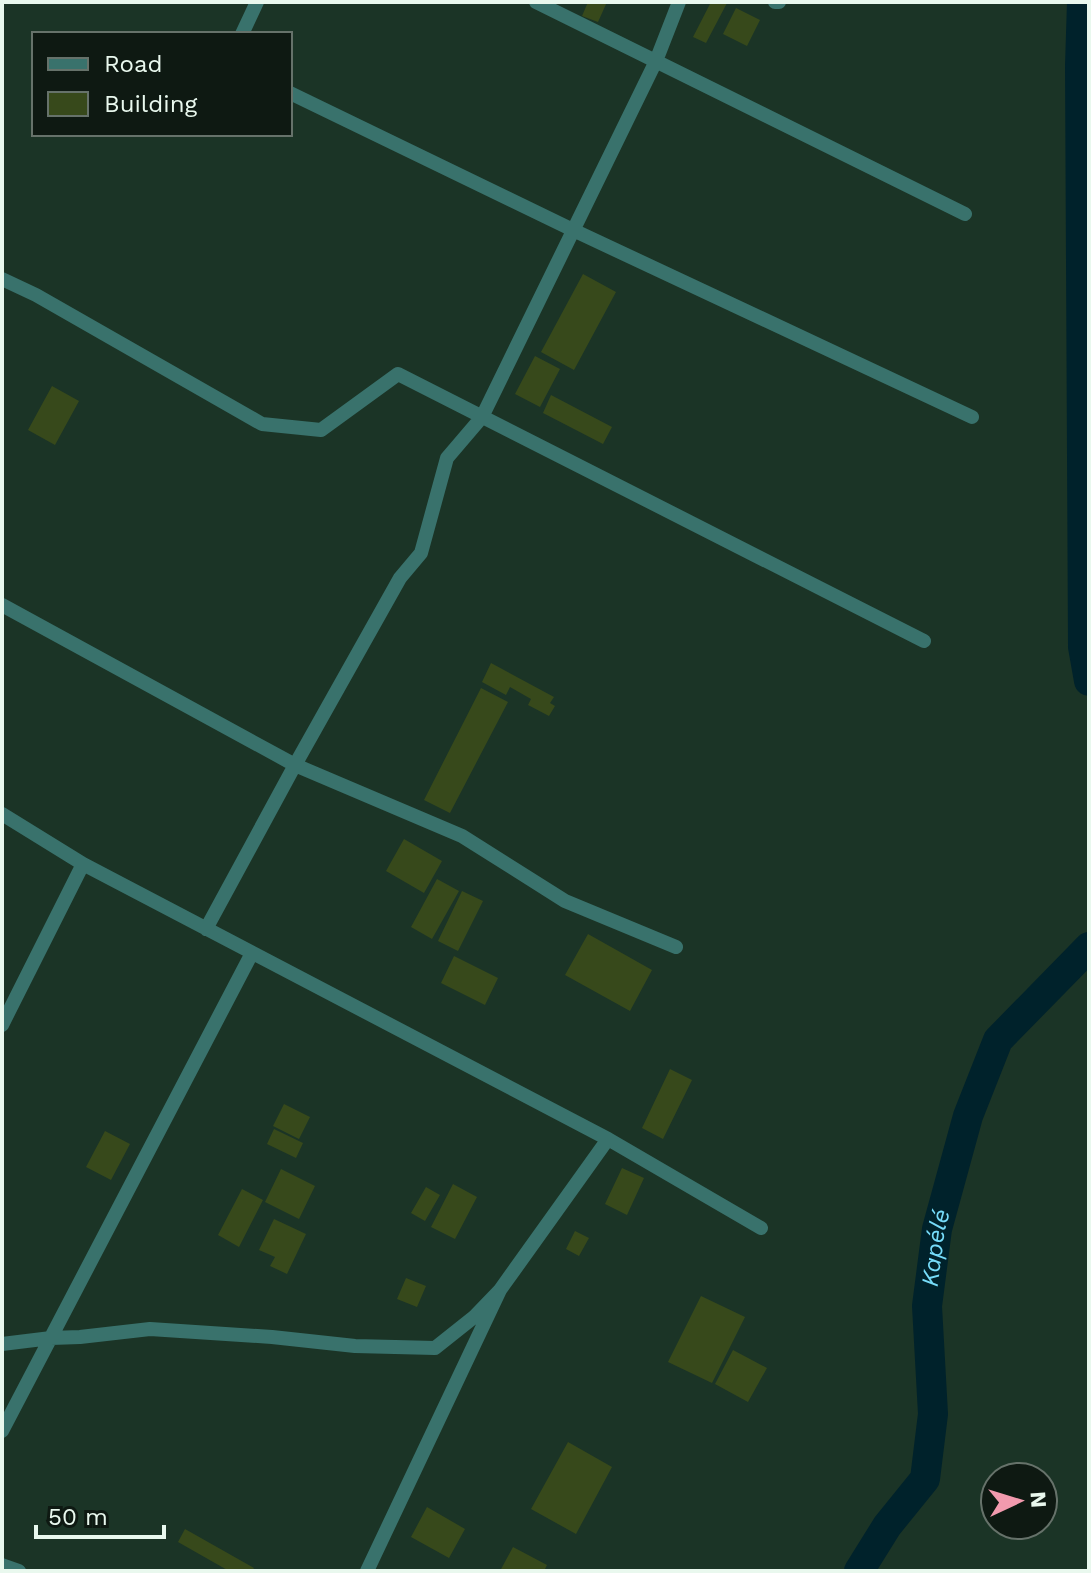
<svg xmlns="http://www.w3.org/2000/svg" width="1091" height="1573" viewBox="0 0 1091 1573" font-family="'Work Sans',sans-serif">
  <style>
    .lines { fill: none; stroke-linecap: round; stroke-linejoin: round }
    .river { stroke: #00222b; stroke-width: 30 }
    .building { fill: #37491b }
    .minor { stroke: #39726c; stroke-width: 14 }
    .labels { text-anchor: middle; stroke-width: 6; stroke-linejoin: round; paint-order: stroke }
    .water-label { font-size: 24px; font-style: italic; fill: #76dcf9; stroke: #0e1912 }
  </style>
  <rect width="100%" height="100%" fill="#1b3426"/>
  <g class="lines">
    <g class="river">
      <path d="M 1082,2 L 1080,66 L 1083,647 L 1089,681"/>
      <path id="s1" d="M 859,1571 L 887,1526 L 925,1479 L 933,1414 L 927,1306 L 937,1229 L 968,1116 L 998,1040 L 1089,947"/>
    </g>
  </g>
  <path class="building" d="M 588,2 L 607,2 L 598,22 L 582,16 Z
    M 711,2 L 727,3 L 706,43 L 693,37 Z
    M 736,8 L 760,20 L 747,46 L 723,34 Z
    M 583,274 L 616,292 L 574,370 L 541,352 Z
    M 535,356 L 560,369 L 540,407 L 515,394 Z
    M 52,386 L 79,401 L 55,445 L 28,430 Z
    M 551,395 L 612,427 L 603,444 L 543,413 Z
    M 491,663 L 554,697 L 550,703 L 555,706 L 549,716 L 528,705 L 531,699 L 510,687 L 506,695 L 482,682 Z
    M 481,688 L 508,702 L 450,813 L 424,800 Z
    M 404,839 L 442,861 L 424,893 L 386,871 Z
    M 437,879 L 459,891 L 432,939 L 411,927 Z
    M 462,891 L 483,901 L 458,951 L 438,941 Z
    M 588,934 L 652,970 L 630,1011 L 565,975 Z
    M 454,956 L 498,978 L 485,1005 L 441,983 Z
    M 670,1069 L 692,1080 L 663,1139 L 642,1128 Z
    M 284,1104 L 310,1117 L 299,1139 L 273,1126 Z
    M 274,1129 L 303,1143 L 296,1158 L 267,1144 Z
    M 105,1131 L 130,1144 L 111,1180 L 86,1167 Z
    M 622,1168 L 644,1178 L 627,1215 L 605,1204 Z
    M 281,1169 L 315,1186 L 299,1219 L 265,1202 Z
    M 453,1184 L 477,1197 L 455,1239 L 431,1227 Z
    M 426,1187 L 440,1195 L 425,1221 L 411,1213 Z
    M 242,1189 L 263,1200 L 239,1247 L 218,1235 Z
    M 274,1219 L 306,1234 L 287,1274 L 270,1266 L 275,1257 L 259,1250 Z
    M 575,1231 L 589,1238 L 579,1256 L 566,1249 Z
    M 406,1278 L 426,1286 L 417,1307 L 397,1299 Z
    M 701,1296 L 745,1317 L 712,1383 L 668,1362 Z
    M 733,1350 L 767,1368 L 748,1402 L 715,1384 Z
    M 568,1442 L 612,1467 L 576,1534 L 531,1509 Z
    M 427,1507 L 465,1529 L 449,1558 L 411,1537 Z
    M 185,1529 L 254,1568 L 252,1571 L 229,1571 L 178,1542 Z
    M 513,1547 L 547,1565 L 544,1571 L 500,1571 Z"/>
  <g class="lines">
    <path class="minor" d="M 536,2 L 965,214
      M 775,2 L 779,2
      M 242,34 L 257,2
      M 290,93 L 573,230 L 972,417
      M 2,279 L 36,295 L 262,424 L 321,430 L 398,374 L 924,641
      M 2,605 L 295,765 L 462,836 L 565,901 L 676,947
      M 2,814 L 83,864 L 608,1139 L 761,1228
      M 206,929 L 295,765 L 400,578 L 421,553 L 447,458 L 482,417 L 656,61 L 679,2
      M 2,1025 L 83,864
      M 2,1344 L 51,1338 L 80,1337 L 150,1329 L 272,1337 L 355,1346 L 435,1348 L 474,1317 L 500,1290
      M 2,1431 L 252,953
      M 2,1565 L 19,1571
      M 367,1571 L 500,1290 L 608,1139"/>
  </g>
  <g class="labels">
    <g class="water-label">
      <text dy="8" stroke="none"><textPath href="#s1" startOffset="346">Kapélé</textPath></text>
    </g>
  </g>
  <rect width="1091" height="1573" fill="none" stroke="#e9f8ee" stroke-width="8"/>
  <rect x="32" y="32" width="260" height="104" fill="#0e1912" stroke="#66726a" stroke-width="2"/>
  <rect x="48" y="58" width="40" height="12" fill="#39726c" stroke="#66726a" stroke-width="2"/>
  <text x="104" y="72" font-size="24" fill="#e9f8ee">Road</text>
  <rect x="48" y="92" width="40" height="24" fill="#37491b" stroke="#66726a" stroke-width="2"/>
  <text x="104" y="112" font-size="24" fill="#e9f8ee">Building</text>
  <g transform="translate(1019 1501) rotate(86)"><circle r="38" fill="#0e1912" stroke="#66726a" stroke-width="2"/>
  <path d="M0-6L14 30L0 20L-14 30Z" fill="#f29aae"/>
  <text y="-12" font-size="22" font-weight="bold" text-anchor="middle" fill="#e9f8ee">N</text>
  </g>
  <path d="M36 1525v12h128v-12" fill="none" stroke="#e9f8ee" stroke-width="4"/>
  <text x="48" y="1525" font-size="24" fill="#e9f8ee" stroke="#0e1912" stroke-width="6" paint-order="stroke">50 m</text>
</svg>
